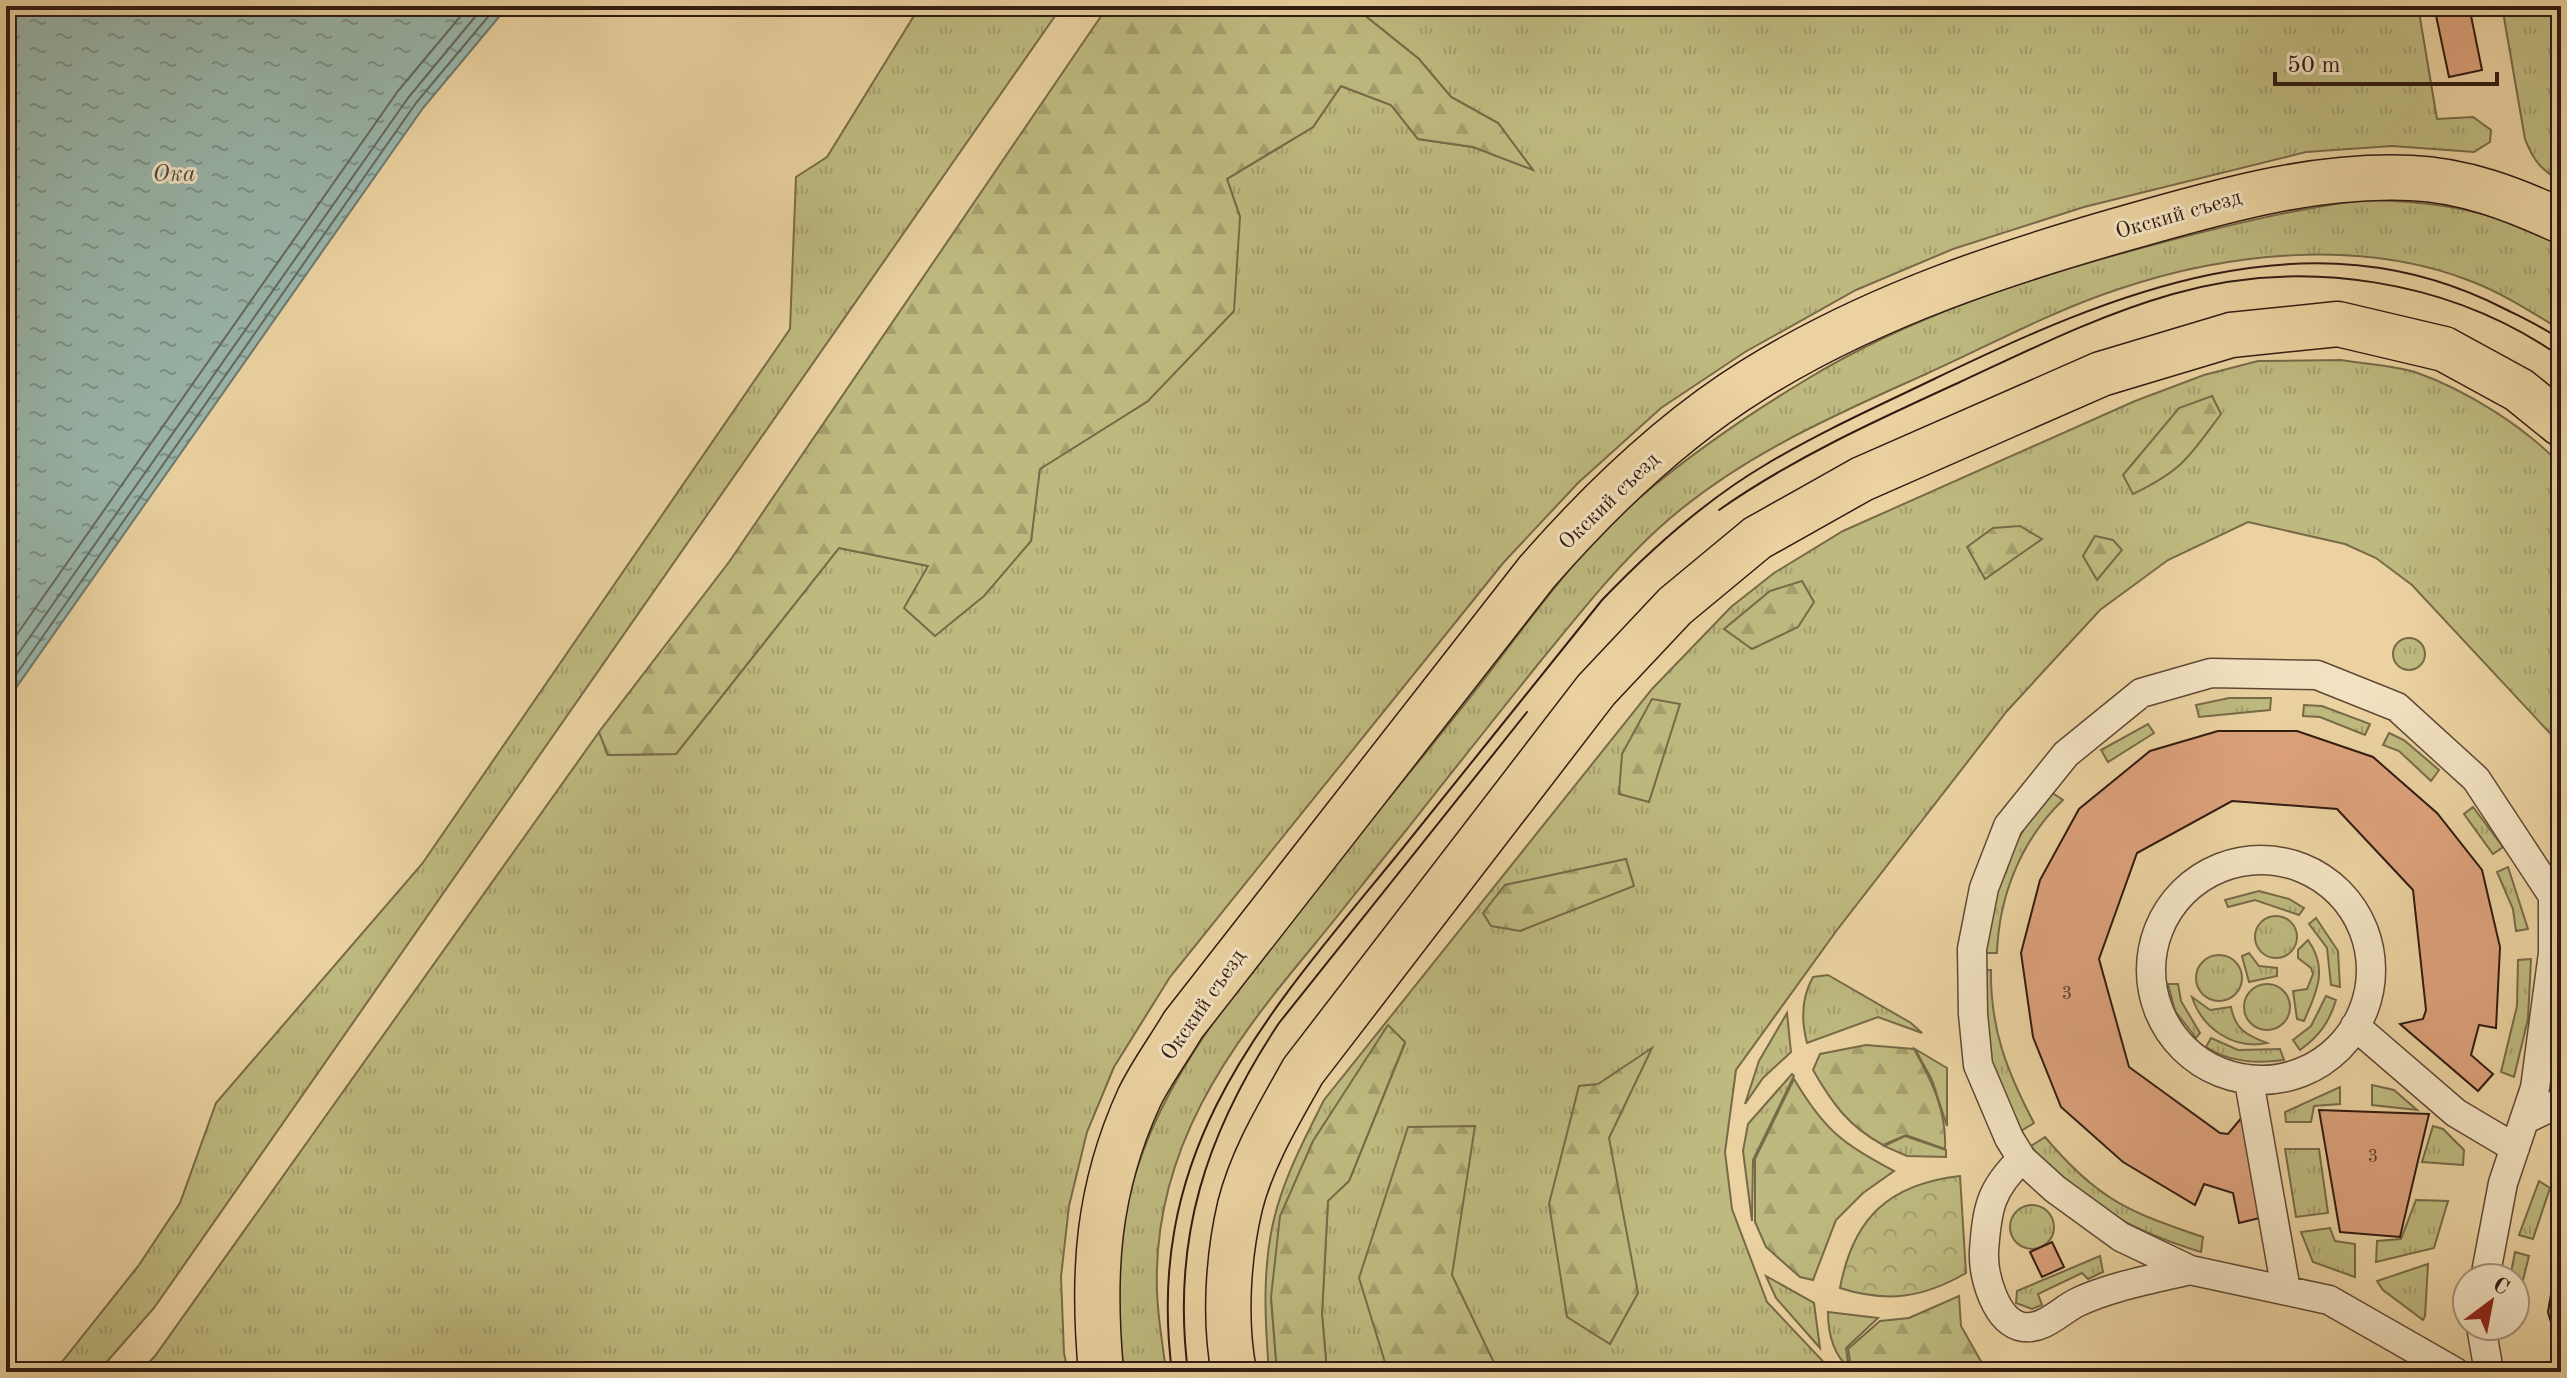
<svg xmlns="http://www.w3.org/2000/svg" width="2567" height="1378" viewBox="0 0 2567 1378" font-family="'Old Standard TT',serif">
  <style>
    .grass { fill: url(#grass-tufts); stroke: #786a48; stroke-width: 2; fill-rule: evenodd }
    .forest { fill: url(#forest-firs); stroke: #786a48; stroke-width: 2 }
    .park { fill: url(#park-crowns); stroke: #786a48; stroke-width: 2 }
    .water { fill: url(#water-ripples); stroke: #6f786e; stroke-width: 2 }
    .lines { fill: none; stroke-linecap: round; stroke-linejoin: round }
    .shore { stroke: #65685e; stroke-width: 2 }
    .building { fill: #dda27c; stroke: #311b12; stroke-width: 2 }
    .minor-casing { stroke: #604936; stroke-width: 31 }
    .primary-casing { stroke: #311b12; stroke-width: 47 }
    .minor { stroke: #f2e2c1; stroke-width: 28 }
    .primary { stroke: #ebd2a0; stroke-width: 44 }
    .tram { stroke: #311b12; stroke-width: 2 }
    .labels { text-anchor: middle; stroke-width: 6; stroke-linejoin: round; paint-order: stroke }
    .number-label { font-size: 18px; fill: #5c3d2c }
    .street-label { font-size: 22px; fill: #311b12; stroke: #f2e2c1 }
    .water-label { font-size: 24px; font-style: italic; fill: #504a40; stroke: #f2e2c1 }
  </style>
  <defs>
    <pattern id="grass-tufts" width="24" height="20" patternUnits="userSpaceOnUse" patternTransform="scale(2)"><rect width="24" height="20" fill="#beba7f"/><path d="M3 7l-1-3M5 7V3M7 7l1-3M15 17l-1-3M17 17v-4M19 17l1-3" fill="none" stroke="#a49f6d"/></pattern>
    <pattern id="forest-firs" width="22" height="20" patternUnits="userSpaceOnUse" patternTransform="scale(2)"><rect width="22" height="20" fill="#beba7f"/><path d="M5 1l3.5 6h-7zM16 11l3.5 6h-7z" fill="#a49f6d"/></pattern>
    <pattern id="park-crowns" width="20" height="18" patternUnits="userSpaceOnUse" patternTransform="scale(2)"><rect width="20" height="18" fill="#beba7f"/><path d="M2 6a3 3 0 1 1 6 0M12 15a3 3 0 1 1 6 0" fill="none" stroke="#a49f6d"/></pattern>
    <pattern id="water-ripples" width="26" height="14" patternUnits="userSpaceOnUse" patternTransform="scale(2)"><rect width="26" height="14" fill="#99b6ab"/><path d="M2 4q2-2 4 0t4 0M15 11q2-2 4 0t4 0" fill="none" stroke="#7d938a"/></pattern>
  </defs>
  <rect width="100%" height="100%" fill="#ebd2a0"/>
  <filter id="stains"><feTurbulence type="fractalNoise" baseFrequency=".0025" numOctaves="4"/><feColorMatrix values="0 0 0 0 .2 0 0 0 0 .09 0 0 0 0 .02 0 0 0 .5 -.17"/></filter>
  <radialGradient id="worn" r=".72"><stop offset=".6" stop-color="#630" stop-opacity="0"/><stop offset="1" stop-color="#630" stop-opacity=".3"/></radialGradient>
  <path class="grass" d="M 920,6 L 1062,6 L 154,1308 L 98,1372 L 54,1372 L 139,1265 L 180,1203 L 216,1103 L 422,864 L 790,329 L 796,177 L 827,157 Z
    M 1353,6 L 2418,6 L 2437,119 L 2473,117 L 2491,130 L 2490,142 L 2474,152 L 2392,146 L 2306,152 L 2084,207 L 1953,249 L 1856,290 L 1745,352 L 1661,408 L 1578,483 L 1504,562 L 1170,977 L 1114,1067 L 1087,1132 L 1069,1206 L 1061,1277 L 1064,1353 L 1068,1372 L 140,1372 L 155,1356 L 599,732 L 608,755 L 676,754 L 839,548 L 928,566 L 1031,541 L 1039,469 L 1148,401 L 1240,217 L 1227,179 L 1313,127 L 1341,86 L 1391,105 L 1418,139 L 1473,147 L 1532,169 L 1498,123 L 1451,97 L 1419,59 Z
    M 2502,6 L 2561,6 L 2561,181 C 2541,170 2533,160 2525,139 Z
    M 2364,200 C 2435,201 2500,210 2561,247 L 2561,330 C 2533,313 2504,294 2473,282 C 2363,238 2229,252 2119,289 C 2052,311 1990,345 1926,374 C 1832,416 1736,458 1659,528 C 1614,569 1577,617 1539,663 C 1495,718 1451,773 1408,828 C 1376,867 1346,906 1314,945 C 1228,1048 1152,1150 1157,1292 C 1158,1319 1163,1346 1166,1372 L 1125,1372 C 1107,1295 1119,1209 1149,1136 C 1192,1034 1270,949 1337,862 C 1385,802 1435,743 1482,682 C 1532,617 1581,546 1645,493 C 1694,452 1749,414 1804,381 C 1911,315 2035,276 2156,244 C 2225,226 2293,209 2364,200 Z
    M 2341,360 C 2365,364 2392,365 2415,372 C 2466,390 2524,426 2561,465 L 2561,745 L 2412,585 L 2376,558 L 2345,544 L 2248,522 L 2168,560 L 2100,610 L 2007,711 L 1837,930 L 1736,1070 L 1725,1152 L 1732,1209 L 1767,1302 L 1833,1372 L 1327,1372 L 1322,1314 L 1328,1200 L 1349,1181 L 1405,1043 L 1271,1297 L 1277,1372 L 1269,1372 C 1265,1321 1262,1269 1274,1219 C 1284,1177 1305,1138 1324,1100 L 1652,689 L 1731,607 L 1774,573 L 1843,531 L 2135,401 L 2204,375 L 2258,361 ZM 1627,859 L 1520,931 L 1505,885 Z
    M2393 654a16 16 0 1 1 32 0a16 16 0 1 1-32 0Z
    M 2229,698 L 2271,698 L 2270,710 L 2199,717 L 2196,705 Z
    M 2304,705 L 2322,706 L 2370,724 L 2365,735 L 2320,717 L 2303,716 Z
    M 2148,724 L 2154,733 L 2108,762 L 2101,750 Z
    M 2389,733 L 2404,740 L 2439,770 L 2431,781 L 2399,751 L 2383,745 Z
    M 2051,792 L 2063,800 C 2021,840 1999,896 1997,953 L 1981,953 C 1993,890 2008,842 2051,792 Z
    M 2473,807 L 2503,847 L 2493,854 L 2464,814 Z
    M 2508,867 L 2528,929 L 2516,931 L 2513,909 L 2497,872 Z
    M 2259,891 L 2289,899 L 2304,908 L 2299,915 L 2255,900 L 2228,907 L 2225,900 Z
    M2255 937a21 21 0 1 1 42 0a21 21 0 1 1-42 0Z
    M 2316,918 L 2338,951 L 2340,987 L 2331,985 L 2327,948 L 2309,924 Z
    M 2308,940 C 2329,969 2316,993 2304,1021 L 2297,1019 L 2293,991 L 2307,989 L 2313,974 L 2311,968 L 2298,958 L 2298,950 Z
    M 2249,953 L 2259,966 L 2277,968 L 2277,976 L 2249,982 L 2242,956 Z
    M2196 978a23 23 0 1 1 46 0a23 23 0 1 1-46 0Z
    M 2531,959 L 2528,1019 L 2514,1077 L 2501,1072 L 2517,1006 L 2518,960 Z
    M 1976,970 L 1991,970 C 1990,1028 2007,1072 2034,1123 L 2019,1132 L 1995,1082 Z
    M 1828,975 L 1911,1023 L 1922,1033 L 1878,1017 L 1807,1043 C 1801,1020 1801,998 1813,977 Z
    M2244 1007a23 23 0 1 1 46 0a23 23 0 1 1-46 0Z
    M 2168,984 L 2178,984 L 2181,1001 L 2200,1033 L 2196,1038 L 2175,1011 Z
    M 2326,996 L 2336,1000 C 2329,1023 2319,1036 2300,1050 L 2293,1040 L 2311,1026 Z
    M 2192,997 L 2210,1010 L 2231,1007 C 2235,1029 2246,1035 2267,1043 C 2233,1050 2202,1028 2192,997 Z
    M 1787,1013 L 1791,1052 L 1763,1078 L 1745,1104 L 1759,1061 Z
    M 2211,1038 L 2238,1050 L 2280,1049 L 2284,1060 C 2257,1064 2229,1062 2206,1047 Z
    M 1915,1049 L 1947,1068 L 1947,1126 L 1932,1080 Z
    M 1792,1074 L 1794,1076 L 1753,1160 L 1752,1221 L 1743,1151 L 1748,1124 Z
    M 2372,1085 L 2394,1090 L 2417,1110 L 2372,1105 Z
    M 2340,1087 L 2340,1104 L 2314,1106 L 2311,1122 L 2286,1122 L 2285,1112 Z
    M 2433,1126 L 2443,1129 L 2464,1150 L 2463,1165 L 2422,1162 Z
    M 1905,1136 L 1946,1150 L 1946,1157 L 1907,1156 L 1884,1146 Z
    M 2045,1137 C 2097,1199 2128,1212 2203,1237 L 2201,1252 C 2138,1233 2071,1200 2031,1146 Z
    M 2285,1149 L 2319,1149 L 2328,1213 L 2296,1217 Z
    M 2539,1181 L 2550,1188 L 2533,1239 L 2519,1235 Z
    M 2416,1200 L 2448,1201 L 2434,1248 L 2376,1262 L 2377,1241 L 2401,1239 Z
    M2010 1227a22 22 0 1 1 44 0a22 22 0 1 1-44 0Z
    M 2330,1228 L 2335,1241 L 2355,1244 L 2355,1277 L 2313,1262 L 2301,1232 Z
    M 2515,1252 L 2529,1256 L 2523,1280 L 2523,1318 L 2515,1319 L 2515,1278 L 2510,1278 Z
    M 2100,1256 L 2103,1272 L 2088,1279 L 2082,1273 L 2038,1294 L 2042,1305 L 2032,1309 L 2016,1303 L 2017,1291 Z
    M 2428,1264 L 2425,1316 L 2423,1320 L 2383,1290 L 2377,1281 Z
    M 1766,1276 L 1814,1303 L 1820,1348 L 1776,1298 Z
    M 1828,1312 L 1878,1318 L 1846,1348 L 1849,1368 C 1833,1354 1828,1333 1828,1312 Z"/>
  <path class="forest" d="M 1108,6 L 1353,6 L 1419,59 L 1451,97 L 1498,123 L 1533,170 L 1473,147 L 1418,139 L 1391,105 L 1341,86 L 1313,127 L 1227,179 L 1240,217 L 1234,311 L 1148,401 L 1040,469 L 1031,541 L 984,596 L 935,636 L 904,608 L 928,566 L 839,548 L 676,754 L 608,755 L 599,732 L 729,562 Z
    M 2212,396 L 2221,414 C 2189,457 2183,470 2133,494 L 2123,475 L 2179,408 Z
    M 2020,526 L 2042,539 L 1985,579 L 1967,547 L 1993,528 Z
    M 2095,536 L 2113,540 L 2122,550 L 2097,580 L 2083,556 Z
    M 1802,581 L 1814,602 L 1798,627 L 1752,649 L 1724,629 L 1770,591 Z
    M 1652,699 L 1680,704 L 1649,802 L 1619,794 L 1622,754 Z
    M 1626,859 L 1634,886 L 1520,931 L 1491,926 L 1483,913 L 1505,885 Z
    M 1388,1025 L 1405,1042 L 1349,1181 L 1328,1201 L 1322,1314 L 1327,1372 L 1277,1372 L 1271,1297 L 1280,1216 L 1313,1141 Z
    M 1866,1045 L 1914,1049 C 1932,1081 1947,1112 1945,1149 L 1906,1135 L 1883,1145 C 1848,1126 1832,1103 1813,1070 L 1820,1054 Z
    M 1652,1048 L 1609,1138 L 1638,1293 L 1610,1344 L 1567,1317 L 1549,1204 L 1579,1086 L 1598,1084 Z
    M 1794,1079 C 1825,1131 1842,1143 1894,1171 L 1863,1193 L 1836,1220 L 1813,1280 L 1800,1277 L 1766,1247 L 1755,1222 L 1755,1159 Z
    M 1475,1126 L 1452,1275 L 1498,1371 L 1388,1372 L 1359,1278 L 1408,1127 Z
    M 1959,1296 L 1961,1326 L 1987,1372 L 1858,1372 L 1851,1367 L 1848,1349 L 1880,1321 L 1909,1318 Z"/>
  <path class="park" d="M 1960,1176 L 1966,1273 C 1923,1298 1887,1303 1840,1288 C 1853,1218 1889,1184 1960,1176 Z"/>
  <path class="water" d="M 6,6 L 508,6 L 423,108 L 6,702 Z"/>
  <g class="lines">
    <path class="shore" d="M 6,650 L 398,91 L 469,6
      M 6,671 L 408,98 L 484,6
      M 6,689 L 416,103 L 497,6"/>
  </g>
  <path class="building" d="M 2434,6 L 2469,6 L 2482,70 L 2449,77 Z
    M 2218,731 L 2297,731 L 2373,757 L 2437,813 L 2482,870 L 2500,947 L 2496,1028 L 2479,1025 L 2471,1055 L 2493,1074 L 2478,1091 L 2400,1024 L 2423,1019 L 2426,1010 L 2413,890 L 2337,809 L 2232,801 L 2137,853 L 2099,959 L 2129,1067 L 2220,1133 L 2228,1134 L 2243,1116 L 2264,1217 L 2239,1223 L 2233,1193 L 2204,1184 L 2195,1205 L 2123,1162 L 2061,1107 L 2033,1037 L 2021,953 L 2040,880 L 2079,809 L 2150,751 Z
    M 2319,1110 L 2429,1114 L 2400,1237 L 2340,1232 Z
    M 2561,1235 L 2561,1358 L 2548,1312 Z
    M 2052,1242 L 2064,1267 L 2042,1277 L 2030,1252 Z"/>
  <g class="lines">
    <defs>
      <path id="minor" d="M2151 970a110 110 0 1 1 220 0a110 110 0 1 1-220 0Z
        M 2355,1026 L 2456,1113 L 2515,1148
        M 2249,1081 L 2286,1290
        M 2524,1120 L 2561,1102
        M 2022,1159 C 1990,1189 1987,1209 1984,1251 C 1983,1275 1995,1322 2023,1327 C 2044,1330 2061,1310 2078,1302 C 2112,1286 2154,1279 2190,1270
        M 2481,1326 L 2489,1372
        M 2455,1372 L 2329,1300 L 2190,1270 L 2121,1237 L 2055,1189 L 2022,1159 L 2009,1138 L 1978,1065 L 1973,1014 L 1972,949 L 1984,888 L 2008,826 L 2066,754 L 2141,693 L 2211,673 L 2317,675 L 2397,707 L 2476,779 L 2553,896 L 2553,953 L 2535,1088 L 2503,1183 L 2485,1278"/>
      <path id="primary" d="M 1101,1372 C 1092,1273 1097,1190 1139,1098 C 1151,1073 1169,1049 1183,1025 L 1537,572 C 1600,500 1671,431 1753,380 C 1873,305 2008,261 2144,223 C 2232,198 2319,174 2411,178 C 2464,180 2513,199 2561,221
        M 1234,1372 C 1224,1321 1228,1257 1240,1206 C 1252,1158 1279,1114 1303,1071 L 1596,690 L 1675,606 L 1757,538 L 1862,479 L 2101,374 L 2231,335 L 2338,324 L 2444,349 L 2519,390 L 2561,424"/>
    </defs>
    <use href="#minor" class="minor-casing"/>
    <use href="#primary" class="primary-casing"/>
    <use href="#minor" class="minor"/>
    <use href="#primary" class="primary"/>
    <path class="tram" d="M 1719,510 C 1793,458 1877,420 1960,382 C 2029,350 2099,315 2173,294 C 2303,257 2450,279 2561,357
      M 1172,1372 C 1143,1147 1266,1016 1398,854 C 1466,769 1534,685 1602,600 C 1651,549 1704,501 1765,465 C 1818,433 1876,407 1932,380 C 2112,293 2309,209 2503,308 C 2523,318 2543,327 2561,340
      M 1188,1372 C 1171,1239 1206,1133 1279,1023 L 1527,712"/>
  </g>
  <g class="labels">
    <g class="number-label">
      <text x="2067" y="999">3</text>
      <text x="2373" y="1162">3</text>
    </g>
    <g class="street-label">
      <text transform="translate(2178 213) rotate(-16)" y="8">Окский съезд</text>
      <text transform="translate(1608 500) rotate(-44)" y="8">Окский съезд</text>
      <text transform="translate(1202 1004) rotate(-55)" y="8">Окский съезд</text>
    </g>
    <g class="water-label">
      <text x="174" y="181">Ока</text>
    </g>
  </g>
  <rect width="2567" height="1378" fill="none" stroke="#ebd2a0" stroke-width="32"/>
  <rect x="8" y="8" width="2551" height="1362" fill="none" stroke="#311b12" stroke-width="4"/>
  <rect x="16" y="16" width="2535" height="1346" fill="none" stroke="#311b12" stroke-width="2"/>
  <g transform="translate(2491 1302) rotate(32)"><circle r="38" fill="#f2e2c1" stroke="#a5927b" stroke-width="2"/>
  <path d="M0-6L14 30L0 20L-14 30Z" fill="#8f2418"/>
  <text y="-12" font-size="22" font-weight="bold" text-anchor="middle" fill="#311b12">С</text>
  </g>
  <path d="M2275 72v12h222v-12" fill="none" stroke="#311b12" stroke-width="4"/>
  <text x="2287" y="72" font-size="24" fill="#311b12" stroke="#f2e2c1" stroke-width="6" paint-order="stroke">50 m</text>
  <rect width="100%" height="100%" filter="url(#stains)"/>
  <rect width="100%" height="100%" fill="url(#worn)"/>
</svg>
